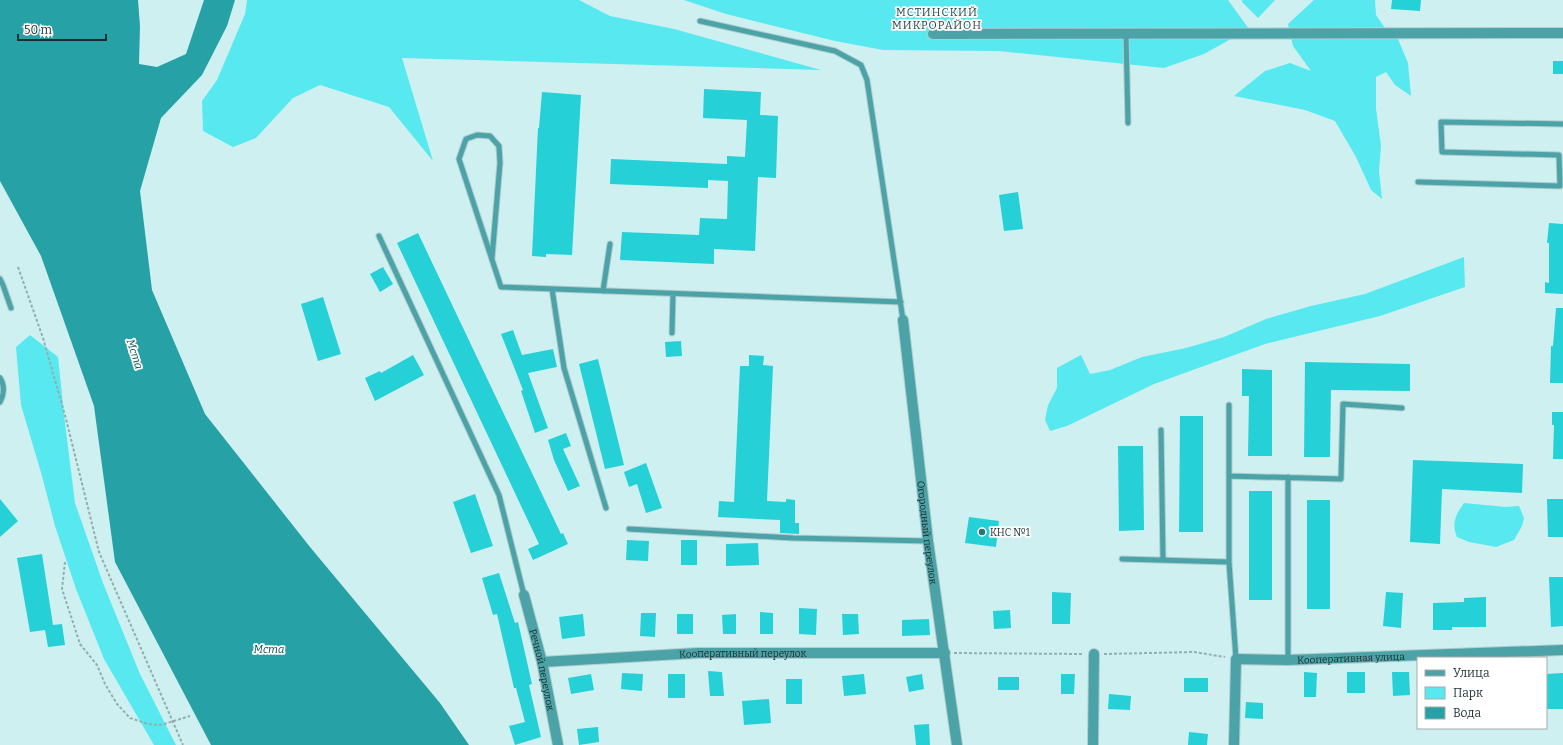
<svg xmlns="http://www.w3.org/2000/svg" width="1563" height="745" viewBox="0 0 1563 745" font-family="Bitter,serif">
  <style>
    .green { fill: #57e9ef }
    .water { fill: #26a1a6 }
    .building { fill: #26d0d7 }
    .lines { fill: none; stroke-linecap: round; stroke-linejoin: round }
    .lane-casing { stroke: #aecdce; stroke-width: 7 }
    .street-casing { stroke: #aecdce; stroke-width: 12 }
    .path { stroke: #93aeaf; stroke-width: 2; stroke-dasharray: 3 2; stroke-linecap: butt }
    .lane { stroke: #4ba3a7; stroke-width: 5 }
    .street { stroke: #4ba3a7; stroke-width: 10 }
    .poi-dot { fill: #2a7478; stroke: #fff; stroke-width: 1.5 }
    .labels { text-anchor: middle; stroke-width: 3.5; stroke-linejoin: round; paint-order: stroke }
    .poi-label { font-size: 10px; fill: #1f2c2d; stroke: #fff; text-anchor: start }
    .street-label { font-size: 10px; fill: #1f2c2d; stroke: #fff }
    .neighbourhood-label { font-size: 11px; letter-spacing: 1px; fill: #254344; stroke: #fff }
    .water-label { font-size: 11px; font-style: italic; fill: #094e51; stroke: #fff }
  </style>
  <rect width="100%" height="100%" fill="#cef0f1"/>
  <path class="green" d="M 247,0 L 579,0 L 610,16 L 674,29 L 821,70 L 402,58 L 433,161 L 389,107 L 320,85 L 293,98 L 256,138 L 233,147 L 203,131 L 202,101 L 217,80 L 245,14 Z
    M 684,0 L 1228,0 L 1249,29 L 1204,54 L 1164,68 L 998,51 L 883,50 L 835,41 L 726,14 Z
    M 1242,0 L 1275,0 L 1258,18 L 1242,2 Z
    M 1314,0 L 1375,0 L 1376,15 L 1385,28 L 1398,39 L 1408,63 L 1411,96 L 1395,85 L 1386,72 L 1376,77 L 1376,108 L 1381,146 L 1379,171 L 1382,199 L 1371,190 L 1356,157 L 1335,121 L 1305,110 L 1234,96 L 1265,71 L 1290,63 L 1311,71 L 1293,46 L 1288,24 Z
    M 1464,257 L 1465,287 L 1380,316 L 1265,344 L 1154,384 L 1067,426 L 1050,431 L 1045,420 L 1048,405 L 1057,388 L 1057,368 L 1081,355 L 1090,374 L 1110,370 L 1142,357 L 1186,348 L 1224,337 L 1266,319 L 1311,306 L 1365,294 Z
    M 30,335 L 58,357 L 65,423 L 75,503 L 103,583 L 140,674 L 176,745 L 154,745 L 104,659 L 76,589 L 55,526 L 42,476 L 21,405 L 16,347 Z
    M 1464,503 L 1506,507 L 1519,506 L 1524,518 L 1522,526 L 1514,540 L 1496,547 L 1469,542 L 1457,537 C 1451,523 1456,514 1464,503 Z"/>
  <path class="water" d="M 0,0 L 138,0 L 140,26 L 139,64 L 157,67 L 186,54 L 204,0 L 235,0 L 227,26 L 202,75 L 161,118 L 140,191 L 152,290 L 205,414 L 310,547 L 440,703 L 469,745 L 211,745 L 115,562 L 94,406 L 41,256 L 0,181 Z"/>
  <path class="building" d="M 1392,0 L 1421,0 L 1420,11 L 1391,9 Z
    M 1553,61 L 1563,61 L 1563,74 L 1553,74 Z
    M 704,89 L 761,92 L 760,115 L 778,116 L 776,178 L 758,177 L 755,251 L 714,249 L 714,264 L 620,260 L 622,232 L 699,235 L 700,218 L 727,219 L 728,181 L 708,180 L 708,188 L 610,184 L 611,159 L 727,164 L 727,156 L 745,157 L 747,120 L 703,118 Z
    M 542,92 L 581,95 L 572,255 L 546,254 L 546,257 L 532,256 L 538,128 L 539,128 Z
    M 1018,192 L 1023,229 L 1004,231 L 999,195 Z
    M 1549,223 L 1563,224 L 1563,294 L 1545,293 L 1545,282 L 1549,283 L 1549,243 L 1547,243 Z
    M 418,233 L 561,534 L 563,533 L 568,544 L 533,560 L 528,549 L 539,544 L 397,243 Z
    M 383,267 L 393,284 L 380,292 L 370,274 Z
    M 323,297 L 341,354 L 318,361 L 301,304 Z
    M 1556,308 L 1563,308 L 1563,383 L 1550,383 L 1551,346 L 1553,346 Z
    M 513,330 L 522,355 L 553,349 L 557,367 L 528,373 L 548,428 L 535,433 L 521,391 L 523,390 L 501,334 Z
    M 681,341 L 682,356 L 666,357 L 665,342 Z
    M 413,355 L 424,375 L 375,401 L 365,378 L 380,371 L 381,373 Z
    M 749,355 L 764,356 L 763,365 L 773,366 L 767,501 L 786,502 L 786,499 L 795,500 L 795,523 L 799,523 L 799,534 L 780,533 L 780,520 L 718,517 L 719,501 L 734,502 L 740,366 L 749,366 Z
    M 598,359 L 624,465 L 605,469 L 579,364 Z
    M 1305,362 L 1410,364 L 1410,391 L 1331,390 L 1330,457 L 1304,457 Z
    M 1242,369 L 1272,370 L 1272,456 L 1248,456 L 1249,396 L 1242,396 Z
    M 1552,412 L 1563,412 L 1563,459 L 1553,459 L 1554,425 L 1552,425 Z
    M 1180,416 L 1203,416 L 1203,532 L 1179,532 Z
    M 566,433 L 571,446 L 563,449 L 580,486 L 568,491 L 554,460 L 548,440 Z
    M 1118,446 L 1143,446 L 1144,530 L 1119,531 Z
    M 1413,460 L 1523,464 L 1522,493 L 1442,489 L 1440,544 L 1410,542 Z
    M 646,463 L 662,508 L 646,513 L 637,484 L 629,487 L 624,472 Z
    M 1249,491 L 1272,491 L 1272,600 L 1249,600 Z
    M 475,494 L 493,546 L 471,553 L 453,502 Z
    M 0,499 L 18,521 L 0,537 Z
    M 1547,499 L 1563,499 L 1563,537 L 1548,537 Z
    M 1307,500 L 1330,500 L 1330,609 L 1307,609 Z
    M 969,517 L 999,521 L 996,547 L 965,543 Z
    M 627,540 L 649,541 L 648,561 L 626,560 Z
    M 681,540 L 697,540 L 697,565 L 681,565 Z
    M 758,543 L 759,565 L 726,566 L 726,544 Z
    M 42,554 L 53,625 L 62,624 L 65,645 L 48,647 L 45,630 L 30,632 L 17,558 Z
    M 499,573 L 515,623 L 518,622 L 532,684 L 529,685 L 541,737 L 515,745 L 509,726 L 525,722 L 516,688 L 514,688 L 497,614 L 493,615 L 482,578 Z
    M 1549,577 L 1563,577 L 1563,626 L 1551,627 Z
    M 1052,592 L 1071,593 L 1070,624 L 1052,624 Z
    M 1386,592 L 1403,593 L 1401,628 L 1383,626 Z
    M 1486,597 L 1486,627 L 1452,627 L 1452,630 L 1433,630 L 1433,603 L 1464,602 L 1464,598 Z
    M 799,608 L 817,609 L 816,635 L 799,634 Z
    M 1010,610 L 1011,628 L 994,629 L 993,611 Z
    M 760,612 L 773,613 L 773,634 L 760,634 Z
    M 641,613 L 656,613 L 655,637 L 640,636 Z
    M 583,614 L 585,636 L 562,639 L 559,617 Z
    M 677,614 L 693,614 L 693,634 L 677,634 Z
    M 736,614 L 736,634 L 723,634 L 722,615 Z
    M 842,614 L 858,614 L 859,634 L 843,635 Z
    M 929,619 L 930,635 L 902,636 L 902,620 Z
    M 708,671 L 722,672 L 724,696 L 710,696 Z
    M 1304,672 L 1317,673 L 1316,697 L 1304,697 Z
    M 1347,672 L 1365,672 L 1365,693 L 1347,693 Z
    M 1392,672 L 1409,672 L 1410,695 L 1393,696 Z
    M 622,673 L 643,674 L 642,691 L 621,689 Z
    M 1563,673 L 1563,709 L 1546,709 L 1546,674 Z
    M 591,674 L 594,690 L 571,694 L 568,678 Z
    M 668,674 L 685,674 L 685,698 L 668,698 Z
    M 864,674 L 866,694 L 844,696 L 842,676 Z
    M 922,674 L 924,689 L 909,692 L 906,677 Z
    M 1061,674 L 1075,674 L 1074,694 L 1061,694 Z
    M 998,677 L 1019,677 L 1019,690 L 998,690 Z
    M 1184,678 L 1208,678 L 1208,692 L 1184,692 Z
    M 786,679 L 802,679 L 802,704 L 786,704 Z
    M 1109,694 L 1131,696 L 1130,710 L 1108,709 Z
    M 769,699 L 771,723 L 744,725 L 742,701 Z
    M 1246,702 L 1263,703 L 1263,719 L 1245,718 Z
    M 929,724 L 930,745 L 916,745 L 914,725 Z
    M 598,727 L 599,742 L 579,745 L 577,729 Z
    M 1189,732 L 1208,734 L 1207,745 L 1188,745 Z"/>
  <g class="lines">
    <defs>
      <path id="lane" d="M 700,21 L 835,51 L 861,65 L 867,80 L 903,320
        M 1126,34 L 1128,123
        M 1418,182 L 1560,186 L 1559,155 L 1442,152 L 1441,122 L 1563,124
        M 379,236 L 499,495 L 524,595
        M 492,258 L 500,163 L 499,146 L 490,136 L 477,135 L 466,139 L 459,159 L 501,287 L 901,302
        M 0,279 L 3,285 L 11,308
        M 552,289 L 564,368 L 606,508
        M 603,291 L 610,244
        M 672,333 L 673,294
        M 0,378 C 5,385 4,395 0,402
        M 1229,405 L 1229,476
        M 1161,430 L 1163,560
        M 629,529 L 793,538 L 928,541
        M 1122,559 L 1229,562
        M 1236,659 L 1229,562 L 1229,476 L 1341,479 L 1343,404 L 1402,408
        M 1288,660 L 1288,477"/>
      <g id="street">
        <path d="M 933,34 L 1563,33"/>
        <path id="s1" d="M 903,320 L 928,541 L 957,745"/>
        <path id="s2" d="M 524,595 L 542,662 L 558,745"/>
        <path id="s3" d="M 542,662 L 698,653 L 945,653"/>
        <path d="M 1093,745 L 1094,654"/>
        <path id="s4" d="M 1234,745 L 1236,659 L 1288,660 L 1563,650"/>
      </g>
    </defs>
    <use href="#lane" class="lane-casing"/>
    <use href="#street" class="street-casing"/>
    <path class="path" d="M 18,267 L 43,338 L 66,419 L 99,552 L 183,745
      M 65,562 L 62,589 L 80,644 L 97,665 L 105,684 L 117,704 L 130,718 L 148,724 L 161,725 L 190,716
      M 954,653 L 1084,654
      M 1104,654 L 1194,652 L 1225,657"/>
    <use href="#lane" class="lane"/>
    <use href="#street" class="street"/>
  </g>
  <circle class="poi-dot" cx="982" cy="532" r="4"/>
  <g class="labels">
    <g class="poi-label">
      <text x="990" y="536">КНС №1</text>
    </g>
    <g class="street-label">
      <text dy="4" stroke="none"><textPath href="#s1" startOffset="214">Огородный переулок</textPath></text>
      <text dy="4" stroke="none"><textPath href="#s3" startOffset="201">Кооперативный переулок</textPath></text>
      <text dy="4" stroke="none"><textPath href="#s4" startOffset="201">Кооперативная улица</textPath></text>
      <text dy="4" stroke="none"><textPath href="#s2" startOffset="77">Речной переулок</textPath></text>
    </g>
    <g class="neighbourhood-label">
      <text x="937" y="16">МСТИНСКИЙ<tspan x="937" dy="13">МИКРОРАЙОН</tspan></text>
    </g>
    <g class="water-label">
      <text transform="translate(135 354) rotate(72)" y="4">Мста</text>
      <text x="269" y="653">Мста</text>
    </g>
  </g>
  <rect x="1417" y="657" width="130" height="72" fill="#ffffff" stroke="#a5abab"/>
  <rect x="1425" y="670" width="20" height="6" fill="#4ba3a7" stroke="#a5abab"/>
  <text x="1453" y="677" font-size="12" fill="#1f2c2d">Улица</text>
  <rect x="1425" y="687" width="20" height="12" fill="#57e9ef" stroke="#a5abab"/>
  <text x="1453" y="697" font-size="12" fill="#1f2c2d">Парк</text>
  <rect x="1425" y="707" width="20" height="12" fill="#26a1a6" stroke="#a5abab"/>
  <text x="1453" y="717" font-size="12" fill="#1f2c2d">Вода</text>
  <path d="M18 34v6h88v-6" fill="none" stroke="#1f2c2d" stroke-width="2"/>
  <text x="24" y="34" font-size="12" fill="#1f2c2d" stroke="#ffffff" stroke-width="3" paint-order="stroke">50 m</text>
</svg>
